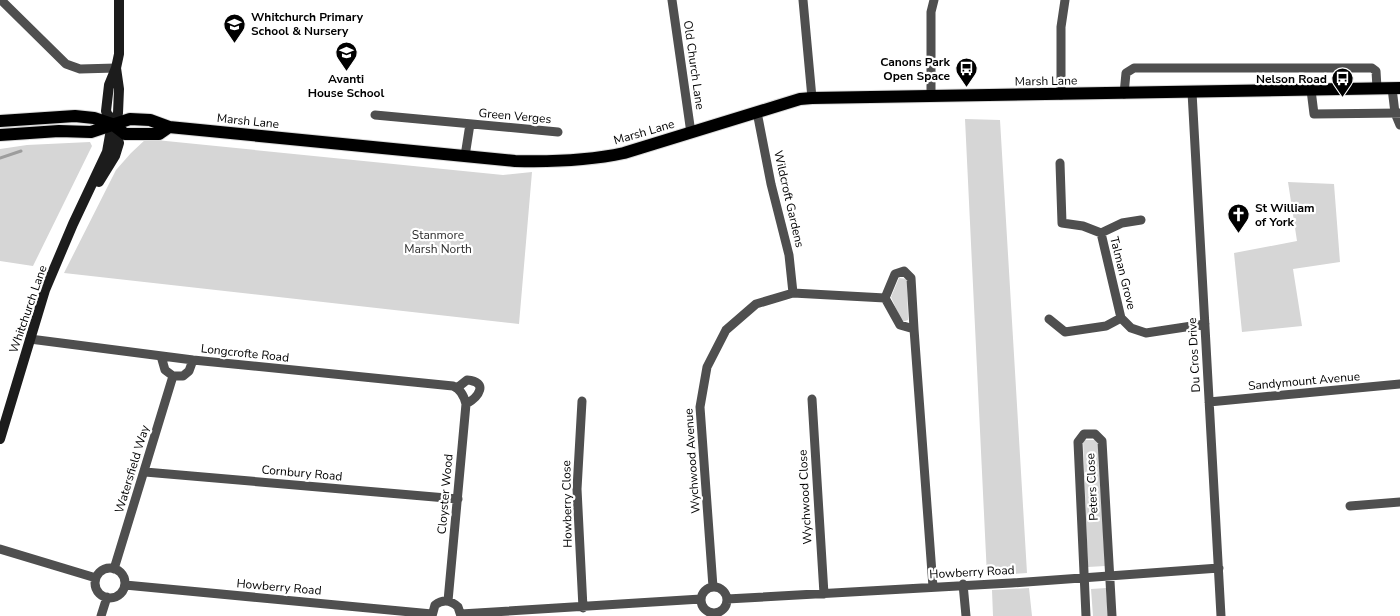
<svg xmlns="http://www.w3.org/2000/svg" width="1400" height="616" viewBox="0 0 1400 616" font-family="'Nunito Sans',sans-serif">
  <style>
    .green { fill: #d6d6d6 }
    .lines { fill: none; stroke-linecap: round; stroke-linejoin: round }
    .stream { stroke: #9d9d9d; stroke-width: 3 }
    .primary-casing { stroke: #dbdbdb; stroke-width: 14 }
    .street { stroke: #4f4f4f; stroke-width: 9 }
    .secondary { stroke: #1c1c1c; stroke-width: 10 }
    .primary { stroke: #000; stroke-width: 12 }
    .labels { text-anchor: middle; stroke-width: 4.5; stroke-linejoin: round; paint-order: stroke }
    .poi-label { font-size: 12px; font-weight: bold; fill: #000; stroke: #fff; text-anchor: start }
    .street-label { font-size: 12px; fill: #000; stroke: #fff }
    .park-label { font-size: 12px; fill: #2d2d2d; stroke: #fff }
  </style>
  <rect width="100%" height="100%" fill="#fff"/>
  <path class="green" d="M 965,119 L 1000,120 L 1027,573 L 987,576 Z
    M 146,139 L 503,175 L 532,172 L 519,324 L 64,273 L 116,170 L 131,153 Z
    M 90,142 L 92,146 L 33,266 L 0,261 L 0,149 L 27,145 Z
    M 1288,182 L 1334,184 L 1340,262 L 1293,269 L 1302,326 L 1242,332 L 1234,253 L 1297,241 Z
    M 899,278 L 907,279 L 908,320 L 902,322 L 891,297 Z
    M 1083,440 L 1098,440 L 1105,566 L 1088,567 Z
    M 1029,588 L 1032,616 L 993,616 L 992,590 Z
    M 1106,588 L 1108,616 L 1093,616 L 1091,589 Z"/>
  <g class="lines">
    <path class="stream" d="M 0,158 L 21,151"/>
    <defs>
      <path id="primary" d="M 0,121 L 75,116 L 94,118 L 112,124 L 125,134 L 159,134 L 169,127
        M 0,135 L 59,131 L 91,132 L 130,119 L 150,120 L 169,127 L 515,161 C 552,162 587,161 624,153 L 800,99 L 812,98 L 1400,88"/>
    </defs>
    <use href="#primary" class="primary-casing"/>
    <path class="street" d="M 1,0 L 66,64 L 80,69 L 116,68
      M 672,0 L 691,133
      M 803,0 L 812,98
      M 1392,88 L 1395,113 L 1400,125
      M 1311,90 L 1314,114 L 1400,113
      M 1192,92 L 1221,616
      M 1124,94 L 1126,73 L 1134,68 L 1372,68 L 1376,71 L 1377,88
      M 931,95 L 931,12 L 934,0
      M 1061,95 L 1061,27 L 1065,0
      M 757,112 L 771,184 L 789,255 L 793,293
      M 375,115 L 558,132
      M 465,156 L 470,124
      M 1060,163 L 1062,223 L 1083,226 L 1101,233 L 1122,223 L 1141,220
      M 1101,233 L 1121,318 L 1131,328 L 1146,333 L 1205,324
      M 885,298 L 895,274 L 904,271 L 911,278 L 914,329
      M 1049,319 L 1065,332 L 1106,326 L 1121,318
      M 30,339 L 193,360 L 453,386 C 461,389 464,396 466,404 L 448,601
      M 161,356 L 165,370 L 173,376 L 183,376 L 189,371 L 193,360
      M 457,388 L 467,380 C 489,382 479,397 466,404
      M 812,399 L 824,594
      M 582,401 L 577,489 L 583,608
      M 1209,402 L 1400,384
      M 145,472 L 458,499
      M 1350,506 L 1400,502
      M 0,549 L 96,578
      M95 583a15 15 0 1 1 30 0a15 15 0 1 1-30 0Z
      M 114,569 L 173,376
      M 963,584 L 966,616
      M 125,585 L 432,614
      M 713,587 L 700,407 L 707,367 L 726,330 L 756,304 L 793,293 L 885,298 L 900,325 L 914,329 L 933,587
      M701 600a13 13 0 1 1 26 0a13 13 0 1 1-26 0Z
      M 727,599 L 1011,583 L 1219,568
      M 461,614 L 701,599
      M 101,616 L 107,597
      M 432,616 L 435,605 C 443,599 451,600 458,607 L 461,616
      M 1086,616 L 1078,442 L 1084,434 L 1095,434 L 1102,441 L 1112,616"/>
    <path class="secondary" d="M 99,182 L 115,156 L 119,143 L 106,111 L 109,85 L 116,68 L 119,54 L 119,0
      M 0,439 L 45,290 L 73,224 L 107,152 L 112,124 L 118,113 L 119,89 L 116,68"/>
    <use href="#primary" class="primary"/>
  </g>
  <defs>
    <symbol id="school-pin" viewBox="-11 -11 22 30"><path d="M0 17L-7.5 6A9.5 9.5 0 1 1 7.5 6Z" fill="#000" stroke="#fff"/><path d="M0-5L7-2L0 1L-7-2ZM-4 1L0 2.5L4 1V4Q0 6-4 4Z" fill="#fff"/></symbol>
    <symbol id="bus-pin" viewBox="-11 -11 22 30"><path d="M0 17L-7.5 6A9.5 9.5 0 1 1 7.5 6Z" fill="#000" stroke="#fff"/><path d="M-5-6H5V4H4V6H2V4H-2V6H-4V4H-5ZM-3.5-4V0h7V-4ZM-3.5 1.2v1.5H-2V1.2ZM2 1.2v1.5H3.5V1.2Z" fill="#fff"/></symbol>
    <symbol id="church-pin" viewBox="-11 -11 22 30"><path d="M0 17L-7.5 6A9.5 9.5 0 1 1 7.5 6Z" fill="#000" stroke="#fff"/><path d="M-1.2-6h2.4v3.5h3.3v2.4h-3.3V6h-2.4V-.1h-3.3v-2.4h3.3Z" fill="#fff"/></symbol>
  </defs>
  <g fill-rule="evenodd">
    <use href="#school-pin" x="222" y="12" width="25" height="34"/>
    <use href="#school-pin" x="334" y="40" width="25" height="34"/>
    <use href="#bus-pin" x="954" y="56" width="25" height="34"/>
    <use href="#bus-pin" x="1330" y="66" width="25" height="34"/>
    <use href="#church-pin" x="1226" y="202" width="25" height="34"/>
  </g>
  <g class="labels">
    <g class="poi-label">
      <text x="251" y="21">Whitchurch Primary<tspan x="251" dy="14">School &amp; Nursery</tspan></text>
      <text x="950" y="66" text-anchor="end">Canons Park<tspan x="950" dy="14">Open Space</tspan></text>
      <text x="346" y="83" text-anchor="middle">Avanti<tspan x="346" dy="14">House School</tspan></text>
      <text x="1327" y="83" text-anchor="end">Nelson Road</text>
      <text x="1255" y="212">St William<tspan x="1255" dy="14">of York</tspan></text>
    </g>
    <g class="street-label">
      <text transform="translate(694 65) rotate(82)" y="4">Old Church Lane</text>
      <text transform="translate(1046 81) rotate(-1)" y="4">Marsh Lane</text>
      <text transform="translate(515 116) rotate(5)" y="4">Green Verges</text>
      <text transform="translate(248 121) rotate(6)" y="4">Marsh Lane</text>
      <text transform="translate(644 132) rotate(-16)" y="4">Marsh Lane</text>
      <text transform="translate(789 199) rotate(77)" y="4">Wildcroft Gardens</text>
      <text transform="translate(1123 273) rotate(76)" y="4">Talman Grove</text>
      <text transform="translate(28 309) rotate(-71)" y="4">Whitchurch Lane</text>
      <text transform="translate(245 353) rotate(6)" y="4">Longcrofte Road</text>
      <text transform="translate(1194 355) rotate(-93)" y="4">Du Cros Drive</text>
      <text transform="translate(1304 381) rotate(-5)" y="4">Sandymount Avenue</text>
      <text transform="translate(692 461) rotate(-94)" y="4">Wychwood Avenue</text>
      <text transform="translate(132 469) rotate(-73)" y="4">Watersfield Way</text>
      <text transform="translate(302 473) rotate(5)" y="4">Cornbury Road</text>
      <text transform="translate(1092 487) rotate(-93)" y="4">Peters Close</text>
      <text transform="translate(445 494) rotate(-85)" y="4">Cloyster Wood</text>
      <text transform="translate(805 497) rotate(-93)" y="4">Wychwood Close</text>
      <text transform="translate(567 504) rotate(-91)" y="4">Howberry Close</text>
      <text transform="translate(972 572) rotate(-3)" y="4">Howberry Road</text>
      <text transform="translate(279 587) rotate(5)" y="4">Howberry Road</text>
    </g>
    <g class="park-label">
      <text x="438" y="239">Stanmore<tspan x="438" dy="14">Marsh North</tspan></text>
    </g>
  </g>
</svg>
